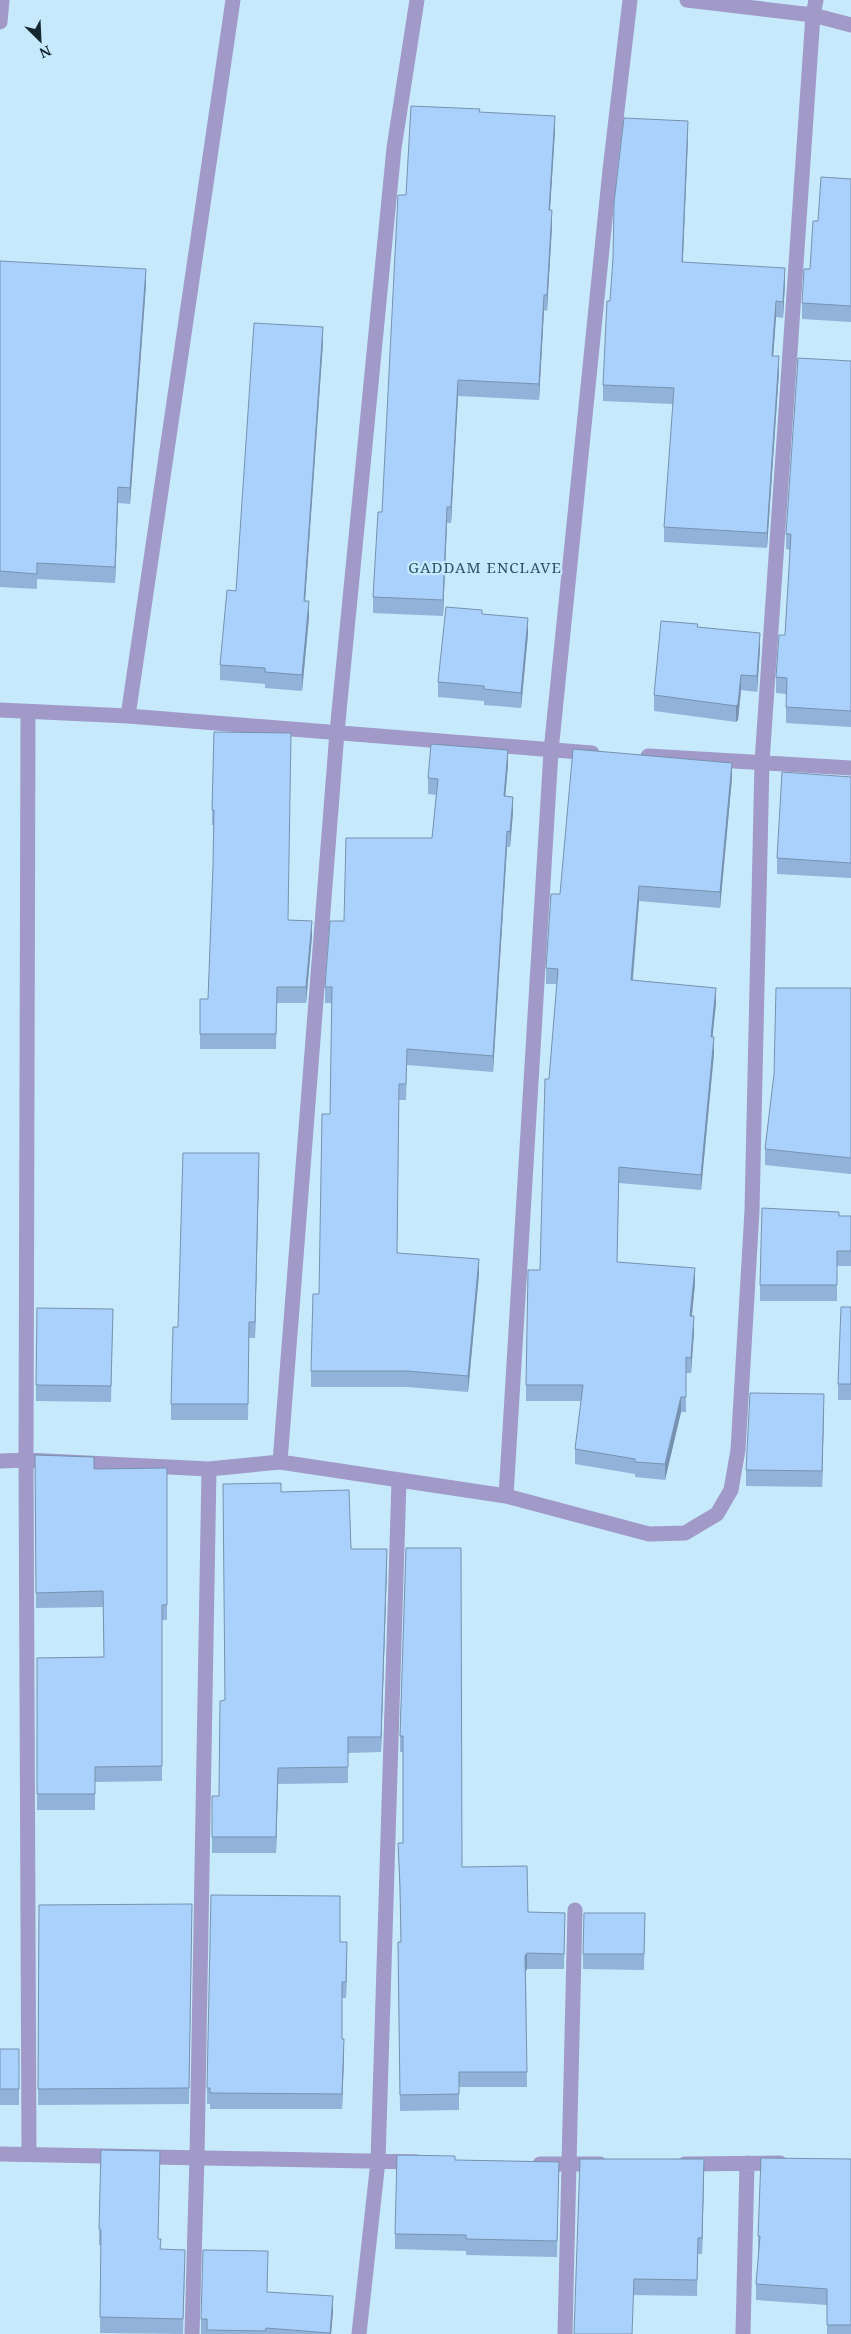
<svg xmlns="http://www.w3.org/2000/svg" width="851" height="2334" viewBox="0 0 851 2334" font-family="'Noto Serif',serif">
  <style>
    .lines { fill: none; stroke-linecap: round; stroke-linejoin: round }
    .minor { stroke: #a199c8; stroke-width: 15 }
    .wall { fill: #92b3d9 }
    .shaded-wall { fill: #7792b0 }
    .building { fill: #aad0fc; stroke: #7792b0 }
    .labels { text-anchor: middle; stroke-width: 4.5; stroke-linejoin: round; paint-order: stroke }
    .neighbourhood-label { font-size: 15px; letter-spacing: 1px; fill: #2b5367; stroke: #c6e9fc }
  </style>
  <rect width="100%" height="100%" fill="#c6e9fc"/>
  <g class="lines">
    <path class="minor" d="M 687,0 L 813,15 L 851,25
      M 0,22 L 2,0
      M 0,710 L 128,716 L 592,753
      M 28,712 L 26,1460 L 29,2154
      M 128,716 L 233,0
      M 648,756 L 851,768
      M 0,1461 L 26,1460 L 209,1469 L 280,1462 L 506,1496 L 649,1534 L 685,1533 L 717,1514 L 731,1490 L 738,1450 L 752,1211 L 762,762 L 813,15 L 816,0
      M 280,1462 L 337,732 L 394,148 L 417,0
      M 506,1496 L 551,751 L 610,170 L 630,0
      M 0,2154 L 417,2162
      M 540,2164 L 600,2164
      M 685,2164 L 780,2163
      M 192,2334 L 197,2156 L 209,1469
      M 359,2334 L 378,2161 L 399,1481
      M 565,2334 L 575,1910
      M 743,2334 L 747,2163"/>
  </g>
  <path class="wall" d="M 480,112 L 555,131 L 550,210 L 552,226 L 547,311 L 544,310 L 539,400 L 458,396 L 451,523 L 447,523 L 443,616 L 373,613 L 373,597 L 382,512 L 406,195 Z
    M 688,137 L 683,262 L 785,283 L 783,318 L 776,317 L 773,356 L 779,372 L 767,548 L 664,542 L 664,527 L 673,404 L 603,401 L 603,385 Z
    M 851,179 L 851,322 L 802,319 L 802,303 L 810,269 L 818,221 Z
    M 0,261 L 146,284 L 130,504 L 118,503 L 115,583 L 37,579 L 37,589 L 0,587 Z
    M 323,342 L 305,601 L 309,617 L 302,691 L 265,688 L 265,684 L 220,680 L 220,665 L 236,591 Z
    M 851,361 L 851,727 L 786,723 L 786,694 L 776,693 L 776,677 L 785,635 L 790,550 L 786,549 L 786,534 Z
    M 482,614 L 528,634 L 521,708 L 484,705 L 484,701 L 438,697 L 438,682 Z
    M 698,628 L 760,649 L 757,692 L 741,690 L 738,720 L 736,722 L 654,711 L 654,695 Z
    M 214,732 L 288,920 L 312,936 L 306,1003 L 277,1003 L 276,1049 L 200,1049 L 200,999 L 208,999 L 213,866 L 214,825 L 212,825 L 212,810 Z
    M 508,765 L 505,796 L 513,812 L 510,847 L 507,847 L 493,1072 L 407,1065 L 406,1100 L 399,1100 L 397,1253 L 479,1274 L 468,1392 L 407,1387 L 311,1387 L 311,1371 L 319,1294 L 330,1114 L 332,1003 L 325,1003 L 325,987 L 344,921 L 432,838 L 436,795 L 428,794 L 428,778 Z
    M 851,777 L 851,878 L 777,874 L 777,858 Z
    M 732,778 L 720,908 L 639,901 L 633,980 L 716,1003 L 712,1037 L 714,1053 L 701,1190 L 619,1183 L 617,1262 L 695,1284 L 692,1316 L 694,1332 L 691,1373 L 686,1373 L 686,1412 L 681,1412 L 665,1480 L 635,1477 L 635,1474 L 575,1464 L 575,1449 L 581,1401 L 526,1401 L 526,1385 L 540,1270 L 549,1079 L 557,984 L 546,984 L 546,968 L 560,894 Z
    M 851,988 L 851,1174 L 765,1165 L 765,1149 Z
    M 259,1169 L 255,1338 L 249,1338 L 248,1420 L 171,1420 L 171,1404 L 178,1327 Z
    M 839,1216 L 851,1216 L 851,1266 L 837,1266 L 837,1301 L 760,1301 L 760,1285 Z
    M 851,1307 L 851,1400 L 838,1400 L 838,1384 Z
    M 113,1309 L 111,1402 L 36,1401 L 36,1385 Z
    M 824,1409 L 822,1487 L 746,1486 L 746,1470 Z
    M 35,1455 L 94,1469 L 167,1468 L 167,1620 L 162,1620 L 162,1781 L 95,1782 L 95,1810 L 37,1810 L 37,1658 L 104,1657 L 103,1607 L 36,1608 Z
    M 281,1492 L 351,1549 L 387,1564 L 381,1752 L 348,1753 L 348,1783 L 278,1784 L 276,1853 L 212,1853 L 212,1796 L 219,1796 L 225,1700 Z
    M 406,1548 L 462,1867 L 528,1912 L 565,1913 L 564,1969 L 527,1969 L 526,1971 L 527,2087 L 459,2087 L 459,2110 L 400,2111 L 398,1942 L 401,1942 L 400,1902 L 398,1843 L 403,1843 L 403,1752 L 400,1752 L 400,1736 Z
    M 39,1905 L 192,1920 L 189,2104 L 38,2105 Z
    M 645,1913 L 644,1970 L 583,1969 L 583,1954 Z
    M 340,1942 L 347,1957 L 346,1998 L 342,1998 L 342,2039 L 344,2055 L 342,2109 L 210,2109 L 210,2104 L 207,2104 L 207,2088 Z
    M 0,2049 L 19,2049 L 19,2105 L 0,2105 Z
    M 851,2159 L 851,2334 L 827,2334 L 827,2305 L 756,2300 L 756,2284 L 759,2252 L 758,2252 L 758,2236 Z
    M 455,2160 L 559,2162 L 557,2257 L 466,2255 L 466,2251 L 395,2249 L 395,2234 Z
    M 160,2167 L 158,2239 L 161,2249 L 185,2265 L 183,2334 L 100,2333 L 101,2245 L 99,2245 L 99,2229 Z
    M 704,2174 L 702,2254 L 698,2254 L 697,2296 L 634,2295 L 574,2334 Z
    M 268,2267 L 267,2292 L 333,2312 L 331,2334 L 201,2334 L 201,2319 Z"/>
  <path class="shaded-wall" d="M 555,116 L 555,131 L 549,225 L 549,210 Z
    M 688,121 L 688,137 L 682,278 L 682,262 Z
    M 552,210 L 552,226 L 547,311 L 547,295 Z
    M 785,268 L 785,283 L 783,318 L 783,302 Z
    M 146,269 L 146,284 L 130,504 L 130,488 Z
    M 544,295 L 544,310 L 539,400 L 539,384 Z
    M 776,301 L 776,317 L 772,372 L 772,356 Z
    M 323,327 L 323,342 L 304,616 L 304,601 Z
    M 779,356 L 779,372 L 767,548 L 767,533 Z
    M 458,380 L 458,396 L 451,523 L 451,507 Z
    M 118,487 L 118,503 L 115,583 L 115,567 Z
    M 447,507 L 447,523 L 443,616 L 443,600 Z
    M 309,601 L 309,617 L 302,691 L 302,675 Z
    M 528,618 L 528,634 L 521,708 L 521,693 Z
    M 760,633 L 760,649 L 757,692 L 757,676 Z
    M 741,675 L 741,690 L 738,720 L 736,722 L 736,706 Z
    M 508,750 L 508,765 L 504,812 L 504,796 Z
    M 732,763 L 732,778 L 720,908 L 720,892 Z
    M 513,797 L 513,812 L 510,847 L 510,832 Z
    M 507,831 L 507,847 L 493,1072 L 493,1056 Z
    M 639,886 L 639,901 L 631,996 L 631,980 Z
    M 312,921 L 312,936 L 306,1003 L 306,987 Z
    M 716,988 L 716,1003 L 711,1052 L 711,1037 Z
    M 714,1037 L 714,1053 L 701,1190 L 701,1175 Z
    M 259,1153 L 259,1169 L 255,1338 L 255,1322 Z
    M 479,1259 L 479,1274 L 468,1392 L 468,1376 Z
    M 695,1268 L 695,1284 L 690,1331 L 690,1316 Z
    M 694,1316 L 694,1332 L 691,1373 L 691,1358 Z
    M 824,1394 L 824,1409 L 822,1487 L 822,1471 Z
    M 681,1397 L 681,1412 L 665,1480 L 665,1464 Z
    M 387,1549 L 387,1564 L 381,1752 L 381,1737 Z
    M 278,1768 L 278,1784 L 276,1853 L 276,1837 Z
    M 347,1942 L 347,1957 L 346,1998 L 346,1982 Z
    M 527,1953 L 527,1969 L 525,1972 L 525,1956 Z
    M 344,2039 L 344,2055 L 342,2109 L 342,2094 Z
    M 704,2159 L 704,2174 L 702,2254 L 702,2238 Z
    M 333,2296 L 333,2312 L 331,2334 L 330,2334 Z"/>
  <path class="building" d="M 411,106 L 480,109 L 479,112 L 555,116 L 549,210 L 552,210 L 547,295 L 544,295 L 539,384 L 458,380 L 451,507 L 447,507 L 443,600 L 373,597 L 378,512 L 382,512 L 398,195 L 406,195 Z
    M 624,118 L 688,121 L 682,262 L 785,268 L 783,302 L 776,301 L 772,356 L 779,356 L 767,533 L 664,527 L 674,388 L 603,385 L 607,301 L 610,301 L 613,258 L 614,203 Z
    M 821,177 L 851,179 L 851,306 L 802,303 L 804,269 L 810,269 L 813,221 L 818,221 Z
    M 0,261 L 146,269 L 130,488 L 118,487 L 115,567 L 37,563 L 37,574 L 0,571 Z
    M 254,323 L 323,327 L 304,601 L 309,601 L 302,675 L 265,672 L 265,668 L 220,665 L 227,590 L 236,591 Z
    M 798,358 L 851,361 L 851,711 L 786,707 L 787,678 L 776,677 L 779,635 L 785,635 L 791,534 L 786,534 Z
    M 446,607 L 482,610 L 482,614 L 528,618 L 521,693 L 484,689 L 484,686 L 438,682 Z
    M 661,621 L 698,624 L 697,627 L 760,633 L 757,676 L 741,675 L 738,704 L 736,706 L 654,695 Z
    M 214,732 L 291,733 L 288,920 L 312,921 L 306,987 L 277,987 L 276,1034 L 200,1034 L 200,999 L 208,999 L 213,866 L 214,810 L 212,810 Z
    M 431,744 L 508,750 L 504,796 L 513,797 L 510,832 L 507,831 L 493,1056 L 407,1049 L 406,1084 L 399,1084 L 397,1253 L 479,1259 L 468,1376 L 407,1371 L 311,1371 L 313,1294 L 319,1294 L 322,1114 L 330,1114 L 332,987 L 325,987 L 330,921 L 344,921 L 346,838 L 432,838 L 438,779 L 428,778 Z
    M 573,749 L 732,763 L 720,892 L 639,886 L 631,980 L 716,988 L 711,1037 L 714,1037 L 701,1175 L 619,1167 L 617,1262 L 695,1268 L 690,1316 L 694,1316 L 691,1358 L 686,1357 L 686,1397 L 681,1397 L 665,1464 L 635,1462 L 635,1459 L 575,1449 L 583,1385 L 526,1385 L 528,1270 L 540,1270 L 545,1079 L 549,1079 L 558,969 L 546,968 L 551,894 L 560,894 Z
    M 782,772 L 851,777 L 851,863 L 777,858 Z
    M 776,988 L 851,988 L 851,1158 L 765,1149 L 774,1074 Z
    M 183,1153 L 259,1153 L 255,1322 L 249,1322 L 248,1404 L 171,1404 L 173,1327 L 178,1327 Z
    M 762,1208 L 839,1212 L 839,1216 L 851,1216 L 851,1251 L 837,1251 L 837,1285 L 760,1285 Z
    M 841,1307 L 851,1307 L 851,1384 L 838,1384 Z
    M 37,1308 L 113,1309 L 111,1386 L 36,1385 Z
    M 750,1393 L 824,1394 L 822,1471 L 746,1470 Z
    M 35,1455 L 94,1457 L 94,1469 L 167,1468 L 167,1605 L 162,1605 L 162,1766 L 95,1767 L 95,1794 L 37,1794 L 37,1658 L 104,1657 L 103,1591 L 36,1593 Z
    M 281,1483 L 281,1492 L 349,1490 L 351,1549 L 387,1549 L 381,1737 L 348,1737 L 348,1767 L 278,1768 L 276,1837 L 212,1837 L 212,1796 L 219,1796 L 220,1701 L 225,1700 L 223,1484 Z
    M 406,1548 L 461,1548 L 462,1867 L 527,1866 L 528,1912 L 565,1913 L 564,1954 L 527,1953 L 525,1956 L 527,2072 L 459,2072 L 459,2094 L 400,2095 L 398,1942 L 401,1942 L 400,1886 L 398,1843 L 403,1843 L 403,1736 L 400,1736 Z
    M 211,1895 L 340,1896 L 340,1942 L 347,1942 L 346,1982 L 342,1982 L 342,2039 L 344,2039 L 342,2094 L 210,2093 L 210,2088 L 207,2088 Z
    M 192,1904 L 189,2088 L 38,2089 L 39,1905 Z
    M 584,1913 L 645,1913 L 644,1954 L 583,1954 Z
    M 0,2049 L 19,2049 L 19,2089 L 0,2089 Z
    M 101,2150 L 160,2151 L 158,2239 L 161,2239 L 160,2249 L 185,2250 L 183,2319 L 100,2317 L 101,2230 L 99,2229 Z
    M 397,2155 L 455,2156 L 455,2160 L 559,2162 L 557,2241 L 466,2239 L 466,2235 L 395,2234 Z
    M 761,2158 L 851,2159 L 851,2325 L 827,2325 L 827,2289 L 756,2284 L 760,2236 L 758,2236 Z
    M 580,2159 L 704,2159 L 702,2238 L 698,2238 L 697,2280 L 634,2279 L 632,2334 L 574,2334 Z
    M 203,2250 L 268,2251 L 267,2292 L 333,2296 L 330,2333 L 266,2328 L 265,2331 L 207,2330 L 207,2319 L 201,2319 Z"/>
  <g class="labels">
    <g class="neighbourhood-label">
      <text x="485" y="573">GADDAM ENCLAVE</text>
    </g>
  </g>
  <g transform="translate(40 40) rotate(156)" stroke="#c6e9fc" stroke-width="4" paint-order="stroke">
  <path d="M0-4L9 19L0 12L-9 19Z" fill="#162730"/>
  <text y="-8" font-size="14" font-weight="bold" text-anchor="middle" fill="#162730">N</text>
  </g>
</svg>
